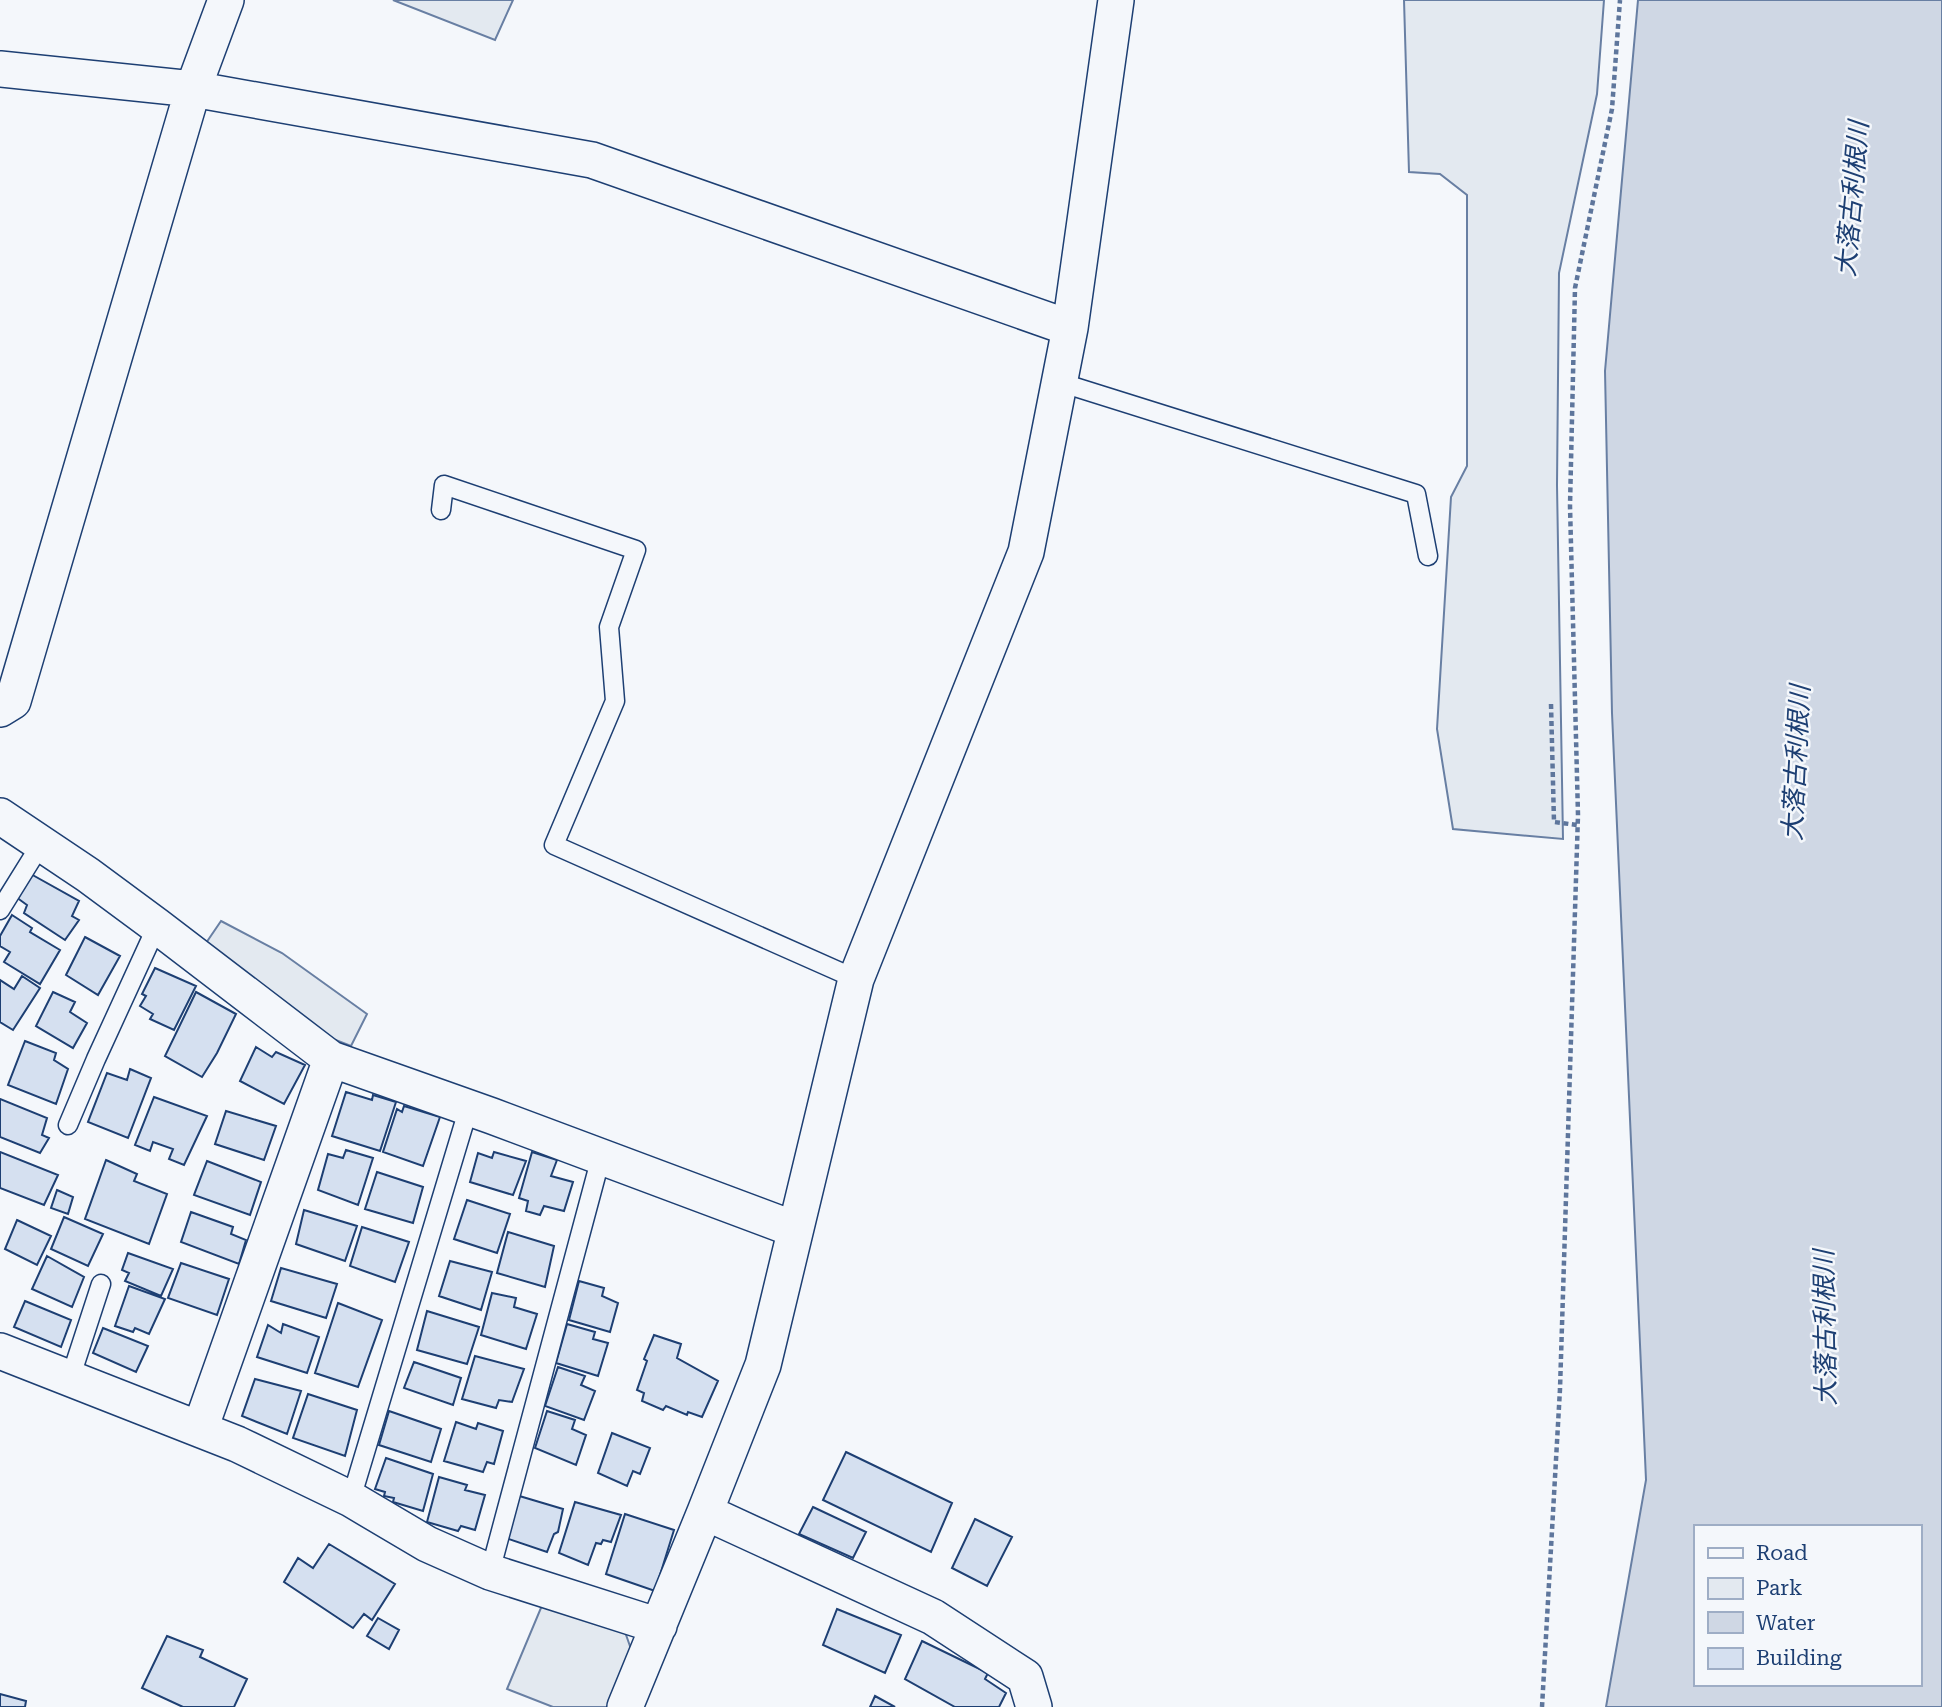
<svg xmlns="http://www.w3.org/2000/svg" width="1942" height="1707" viewBox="0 0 1942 1707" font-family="'Roboto Serif','Noto Sans JP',serif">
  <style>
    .green { fill: #e3e9f0; stroke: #687fa3; stroke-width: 2 }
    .water { fill: #cfd7e4; stroke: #687fa3; stroke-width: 2; fill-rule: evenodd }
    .building { fill: #d5e0f0; stroke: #1d3f73; stroke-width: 2 }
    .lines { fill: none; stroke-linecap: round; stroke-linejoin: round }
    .lane-casing { stroke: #1d3f73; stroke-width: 21 }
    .street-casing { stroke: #1d3f73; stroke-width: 38 }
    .path { stroke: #5e769c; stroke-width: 4.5; stroke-dasharray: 5 3.5; stroke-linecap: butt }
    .lane { stroke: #f4f7fb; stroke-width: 18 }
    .street { stroke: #f4f7fb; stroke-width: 35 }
    .labels { text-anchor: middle; stroke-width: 5; stroke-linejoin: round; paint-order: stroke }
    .water-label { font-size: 26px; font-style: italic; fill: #1d3f73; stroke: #f4f7fb }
  </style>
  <rect width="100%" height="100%" fill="#f4f7fb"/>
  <path class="green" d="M 393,0 L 513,0 L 495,40 Z
    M 1404,0 L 1604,0 L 1597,94 L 1559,273 L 1557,485 L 1563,839 L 1453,829 L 1437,729 L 1451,497 L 1467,466 L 1467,195 L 1440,174 L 1409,172 Z
    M 221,921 L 282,953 L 367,1014 L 351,1046 L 333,1039 L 204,946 Z
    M 543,1603 L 625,1632 L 631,1649 L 607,1707 L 553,1707 L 507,1689 Z"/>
  <path class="water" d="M 1638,0 L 1942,0 L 1942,1707 L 1606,1707 L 1646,1480 L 1612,713 L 1605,371 ZM 1695,1527 L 1919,1527 L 1919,1684 L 1695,1684 Z"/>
  <path class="building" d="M 29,873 L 79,901 L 72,916 L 79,920 L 65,940 L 24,913 L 27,905 L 16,897 Z
    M 12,915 L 32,928 L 30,932 L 60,950 L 40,984 L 4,962 L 10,952 L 0,946 L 0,936 Z
    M 85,937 L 120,956 L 98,995 L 66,975 Z
    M 155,968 L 196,986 L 174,1030 L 150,1019 L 153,1014 L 140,1006 L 146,996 L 142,994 Z
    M 22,976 L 40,988 L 13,1030 L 0,1022 L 0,980 L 14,989 Z
    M 53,992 L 75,1002 L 70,1012 L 87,1023 L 73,1048 L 36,1026 Z
    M 196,992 L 236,1014 L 217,1053 L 202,1077 L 165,1056 Z
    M 25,1041 L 56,1053 L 54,1060 L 68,1069 L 56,1104 L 8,1085 Z
    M 256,1047 L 272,1057 L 276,1052 L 305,1065 L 284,1104 L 240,1081 Z
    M 130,1069 L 151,1078 L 128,1138 L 88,1122 L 107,1073 L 127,1080 Z
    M 346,1092 L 372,1100 L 373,1095 L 396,1102 L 380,1151 L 332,1136 Z
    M 154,1097 L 207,1116 L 184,1165 L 169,1159 L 173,1149 L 153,1142 L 150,1151 L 135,1145 Z
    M 0,1099 L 47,1118 L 42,1135 L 49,1138 L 40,1153 L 0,1137 Z
    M 404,1106 L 440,1117 L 423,1166 L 383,1152 L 397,1109 L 402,1112 Z
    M 226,1111 L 276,1126 L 264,1160 L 215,1144 Z
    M 346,1150 L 373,1158 L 358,1205 L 318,1190 L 328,1154 L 343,1158 Z
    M 0,1152 L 58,1175 L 44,1205 L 0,1188 Z
    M 494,1152 L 526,1161 L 513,1195 L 470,1182 L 478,1153 L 492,1158 Z
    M 532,1152 L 557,1160 L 551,1176 L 573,1182 L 564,1211 L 544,1206 L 540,1215 L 526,1211 L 528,1201 L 519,1198 Z
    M 106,1160 L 137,1174 L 134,1181 L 167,1194 L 149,1244 L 85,1219 Z
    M 207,1161 L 261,1182 L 250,1215 L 194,1195 Z
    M 377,1172 L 423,1187 L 413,1223 L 365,1209 Z
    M 57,1190 L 73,1197 L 68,1214 L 51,1208 Z
    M 467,1200 L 510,1214 L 497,1253 L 454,1239 Z
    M 304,1210 L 357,1226 L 345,1261 L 296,1244 Z
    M 191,1212 L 233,1227 L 231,1234 L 246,1240 L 239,1264 L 181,1242 Z
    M 64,1217 L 103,1234 L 88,1266 L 51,1249 Z
    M 17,1220 L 51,1236 L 37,1265 L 5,1249 Z
    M 362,1227 L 409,1242 L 395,1282 L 350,1266 Z
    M 508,1232 L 554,1246 L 545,1287 L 497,1273 Z
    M 128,1253 L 173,1269 L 161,1296 L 125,1281 L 129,1273 L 122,1270 Z
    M 47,1256 L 84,1277 L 72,1307 L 32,1289 Z
    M 450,1261 L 492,1272 L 481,1310 L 439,1296 Z
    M 181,1263 L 229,1279 L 217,1315 L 168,1298 Z
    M 281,1268 L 337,1284 L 326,1318 L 271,1301 Z
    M 579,1281 L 604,1288 L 602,1296 L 618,1303 L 610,1332 L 569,1320 Z
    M 129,1286 L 165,1299 L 149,1334 L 135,1328 L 133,1332 L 115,1326 Z
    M 492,1293 L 516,1298 L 514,1307 L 537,1314 L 526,1349 L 481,1335 Z
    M 25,1301 L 71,1320 L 61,1347 L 14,1327 Z
    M 338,1303 L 382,1320 L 358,1387 L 315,1373 Z
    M 427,1311 L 479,1327 L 467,1364 L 417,1350 Z
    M 283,1324 L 319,1337 L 307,1373 L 257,1357 L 268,1325 L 281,1333 Z
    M 567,1324 L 595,1332 L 593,1339 L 608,1343 L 598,1376 L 556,1363 Z
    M 103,1328 L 148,1346 L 136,1372 L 93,1353 Z
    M 654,1335 L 681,1344 L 677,1358 L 718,1381 L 702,1417 L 688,1412 L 687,1415 L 666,1406 L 663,1410 L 642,1401 L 644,1393 L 637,1390 L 647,1361 L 644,1359 Z
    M 475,1356 L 524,1369 L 512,1402 L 499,1400 L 496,1408 L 462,1399 Z
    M 414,1362 L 461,1378 L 453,1405 L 404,1388 Z
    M 558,1367 L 585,1376 L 581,1385 L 595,1391 L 584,1420 L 545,1406 Z
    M 255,1379 L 301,1391 L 287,1434 L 242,1416 Z
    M 308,1394 L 357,1410 L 345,1456 L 293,1438 Z
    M 389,1411 L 441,1429 L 431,1462 L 379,1445 Z
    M 547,1411 L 575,1420 L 572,1429 L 586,1435 L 576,1465 L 535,1448 Z
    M 456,1422 L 476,1429 L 478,1423 L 503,1431 L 494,1464 L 487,1462 L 483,1472 L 444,1461 Z
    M 612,1433 L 650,1448 L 640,1474 L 633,1471 L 627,1486 L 598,1473 Z
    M 846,1452 L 952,1503 L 931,1552 L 823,1500 Z
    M 386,1458 L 433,1474 L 423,1511 L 393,1502 L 394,1498 L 384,1496 L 385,1492 L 375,1489 Z
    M 439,1477 L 467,1485 L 465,1490 L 485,1495 L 475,1530 L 461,1526 L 458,1531 L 427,1522 Z
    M 516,1495 L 563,1509 L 558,1532 L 554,1534 L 547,1552 L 506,1538 Z
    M 575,1502 L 621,1515 L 611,1542 L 603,1540 L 601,1544 L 596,1543 L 588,1565 L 559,1553 Z
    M 813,1507 L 866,1532 L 853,1558 L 799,1534 Z
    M 625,1514 L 674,1530 L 655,1591 L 606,1574 Z
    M 975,1519 L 1012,1537 L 987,1586 L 952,1568 Z
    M 329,1544 L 395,1584 L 372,1620 L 364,1614 L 353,1628 L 284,1582 L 298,1558 L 313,1568 Z
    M 837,1609 L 901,1635 L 885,1673 L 823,1645 Z
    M 378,1618 L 399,1630 L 389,1649 L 367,1636 Z
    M 167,1636 L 203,1650 L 200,1657 L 247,1679 L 234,1707 L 183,1707 L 142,1688 Z
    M 922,1641 L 988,1673 L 985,1679 L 1006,1693 L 999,1707 L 955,1707 L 905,1679 Z
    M 0,1694 L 26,1701 L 25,1707 L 0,1707 Z
    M 875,1696 L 895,1707 L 870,1707 Z"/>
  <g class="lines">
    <defs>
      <path id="lane" d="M 1059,382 L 1416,494 L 1428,556
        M 441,510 L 444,485 L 636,550 L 609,627 L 615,701 L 554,845 L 856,979
        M 0,910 L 41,844
        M 68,1125 L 96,1059 L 157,926
        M 70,1379 L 101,1284
        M 351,1499 L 469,1107
        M 490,1572 L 601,1157"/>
      <path id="street" d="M 0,69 L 193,89 L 592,160 L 1070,328
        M 0,709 L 13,701 L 193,89 L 226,0
        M 0,816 L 88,875 L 157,926 L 331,1059 L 492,1116 L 794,1229
        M 0,1351 L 237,1444 L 351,1499 L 427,1544 L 490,1572 L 659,1626
        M 200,1429 L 331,1059
        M 705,1512 L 933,1617 L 1025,1677 L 1034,1707
        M 625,1707 L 705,1512 L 763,1365 L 856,979 L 1026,552 L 1070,328 L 1116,0"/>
    </defs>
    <use href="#lane" class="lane-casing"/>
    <use href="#street" class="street-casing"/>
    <path class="path" d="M 1551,704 L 1554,822 L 1577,825
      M 1542,1707 L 1560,1389 L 1578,815 L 1570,506 L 1575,288 L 1612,109 L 1620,0"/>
    <use href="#lane" class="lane"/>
    <use href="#street" class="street"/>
  </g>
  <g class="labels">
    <g class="water-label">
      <text transform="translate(1852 199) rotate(-85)" y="9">大落古利根川</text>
      <text transform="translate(1796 763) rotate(-87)" y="9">大落古利根川</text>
      <text transform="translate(1825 1328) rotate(-91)" y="9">大落古利根川</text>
    </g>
  </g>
  <rect x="1694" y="1525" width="228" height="161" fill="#f4f7fb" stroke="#9eadc5" stroke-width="2"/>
  <rect x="1708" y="1548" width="35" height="10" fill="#f4f7fb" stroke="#9eadc5" stroke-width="2"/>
  <text x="1756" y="1560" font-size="21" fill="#1d3f73">Road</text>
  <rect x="1708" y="1578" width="35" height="21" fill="#e3e9f0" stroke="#9eadc5" stroke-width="2"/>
  <text x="1756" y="1595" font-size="21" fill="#1d3f73">Park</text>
  <rect x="1708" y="1612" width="35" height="21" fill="#cfd7e4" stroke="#9eadc5" stroke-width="2"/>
  <text x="1756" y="1630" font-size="21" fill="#1d3f73">Water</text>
  <rect x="1708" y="1648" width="35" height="21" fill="#d5e0f0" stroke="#9eadc5" stroke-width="2"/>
  <text x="1756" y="1665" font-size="21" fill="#1d3f73">Building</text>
</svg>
